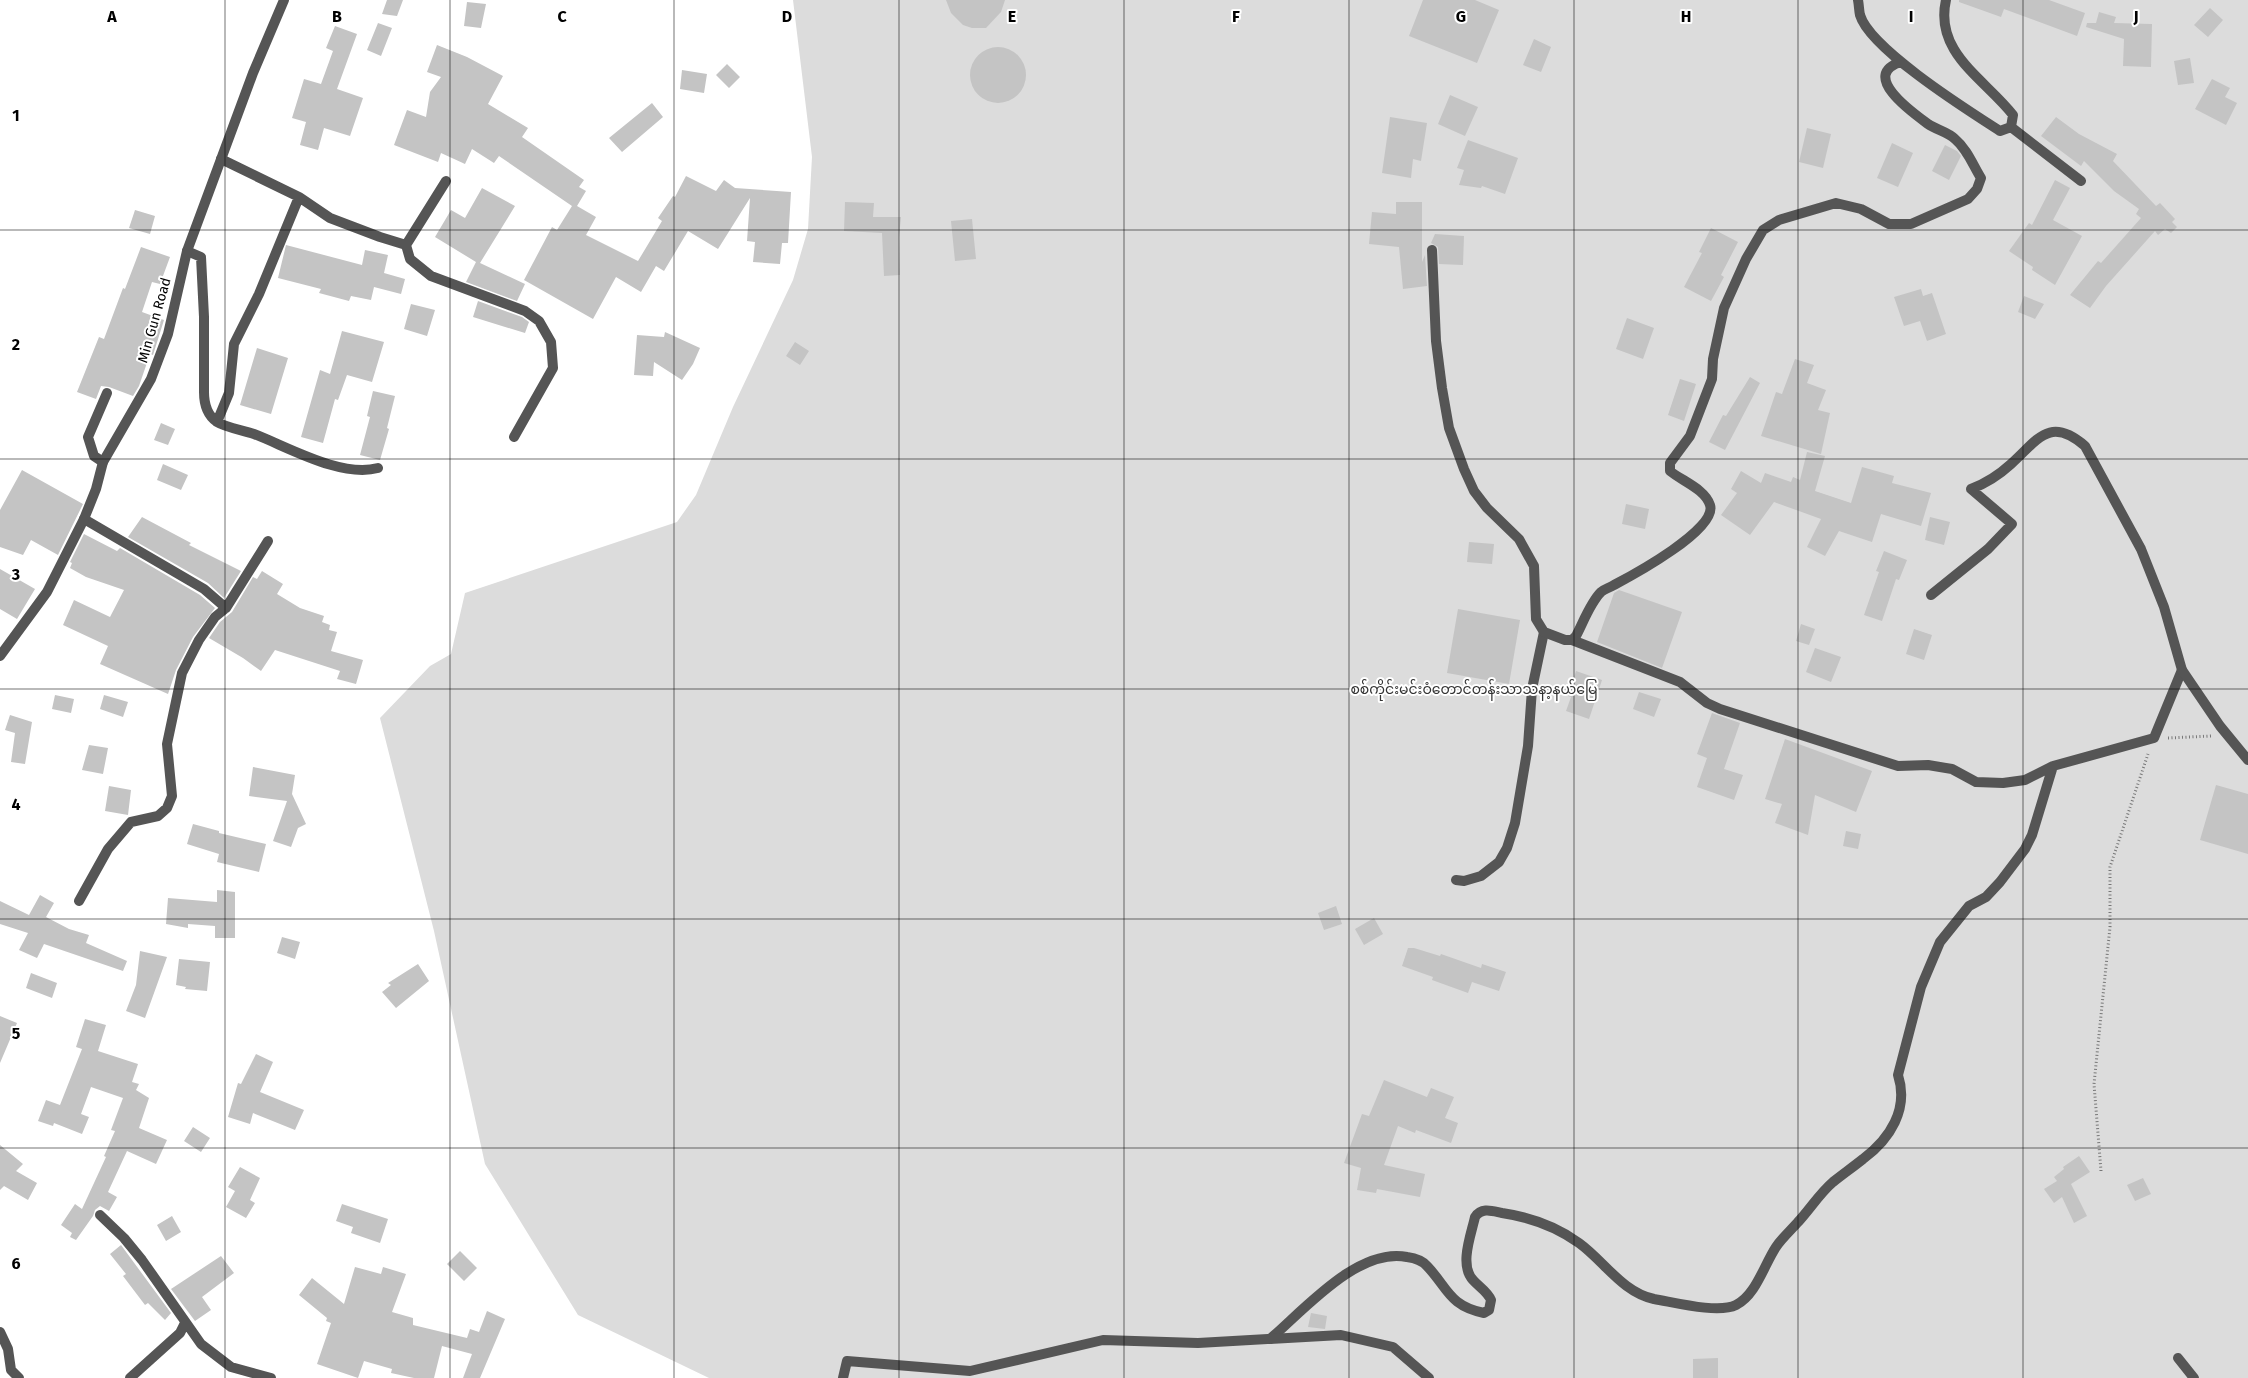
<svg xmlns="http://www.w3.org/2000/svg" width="2248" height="1378" viewBox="0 0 2248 1378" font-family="'Fira Sans','Noto Sans Myanmar',sans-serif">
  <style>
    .green { fill: #dcdcdc }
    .building { fill: #c4c4c4 }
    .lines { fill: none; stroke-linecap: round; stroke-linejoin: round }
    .path { stroke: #777; stroke-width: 3; stroke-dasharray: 1 2.5; stroke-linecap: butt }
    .service { stroke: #555; stroke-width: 10 }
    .minor { stroke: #555; stroke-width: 10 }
    .tertiary { stroke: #555; stroke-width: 10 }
    .grid { fill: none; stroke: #000; stroke-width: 1; stroke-opacity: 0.55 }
    .labels { text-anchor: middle; stroke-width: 4; stroke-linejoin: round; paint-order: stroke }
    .street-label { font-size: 14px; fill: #000; stroke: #fff }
    .park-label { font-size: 14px; fill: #333; stroke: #fff }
    .grid-label { font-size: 16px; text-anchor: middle; font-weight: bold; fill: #000; stroke: #fff; stroke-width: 4; stroke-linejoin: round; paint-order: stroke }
  </style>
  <rect width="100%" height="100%" fill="#fff"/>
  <path class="green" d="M 793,0 L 2248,0 L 2248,1378 L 709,1378 L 578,1315 L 485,1164 L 434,931 L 380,718 L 430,666 L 451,654 L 465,593 L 677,522 L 696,495 L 733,407 L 793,280 L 808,229 L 812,157 Z"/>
  <path class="building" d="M 387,0 L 403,0 L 397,16 L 382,14 Z
    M 946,0 L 1005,0 L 1001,12 L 986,28 L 972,28 L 963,25 L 951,13 Z
    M 1423,0 L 1475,0 L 1499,10 L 1477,63 L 1409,36 Z
    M 1959,0 L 2049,0 L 2085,13 L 2077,36 L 2004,9 L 2001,17 L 1959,2 Z
    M 467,2 L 486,4 L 481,28 L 464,26 Z
    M 2210,8 L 2223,20 L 2208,37 L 2194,25 Z
    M 2099,12 L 2116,17 L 2114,23 L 2152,24 L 2151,67 L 2123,66 L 2124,39 L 2086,27 L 2087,23 L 2096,23 Z
    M 378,23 L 392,28 L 381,56 L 367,50 Z
    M 335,26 L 357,34 L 337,89 L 363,98 L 350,136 L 324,128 L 318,150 L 300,145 L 306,122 L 292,118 L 304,79 L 321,84 L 333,51 L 326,48 Z
    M 1534,39 L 1551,47 L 1541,72 L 1523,65 Z
    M 437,45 L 467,57 L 503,76 L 488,104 L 528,128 L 522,137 L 584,180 L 579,187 L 586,191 L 577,206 L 596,217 L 586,235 L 638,261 L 662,221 L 658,218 L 673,196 L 675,197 L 686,176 L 716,191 L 724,180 L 735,188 L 791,192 L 788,243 L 782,243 L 780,264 L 753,262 L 755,242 L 747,241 L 750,198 L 718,249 L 688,231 L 664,271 L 656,266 L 641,292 L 616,277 L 593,319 L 524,280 L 552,227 L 557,230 L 572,206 L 499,156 L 494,163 L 472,149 L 465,164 L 441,153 L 438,162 L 394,145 L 407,110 L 426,117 L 430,92 L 441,77 L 427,72 Z
    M970 75a28 28 0 1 1 56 0a28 28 0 1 1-56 0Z
    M 2190,58 L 2194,83 L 2178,85 L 2174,61 Z
    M 727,64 L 740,77 L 729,88 L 716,75 Z
    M 682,70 L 707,74 L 704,93 L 680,89 Z
    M 2212,79 L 2230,88 L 2225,97 L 2237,103 L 2226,125 L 2195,109 Z
    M 1450,95 L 1478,107 L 1465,136 L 1438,124 Z
    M 652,103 L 663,117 L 622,152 L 609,138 Z
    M 1390,117 L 1427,123 L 1421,161 L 1413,159 L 1411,178 L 1382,173 Z
    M 2056,117 L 2079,134 L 2117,154 L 2113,161 L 2156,206 L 2160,203 L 2175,219 L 2172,222 L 2177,227 L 2171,233 L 2165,229 L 2158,235 L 2155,231 L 2106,286 L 2090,308 L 2070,295 L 2098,261 L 2101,263 L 2141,218 L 2136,214 L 2139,209 L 2114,191 L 2084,161 L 2081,166 L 2041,136 Z
    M 1807,128 L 1831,134 L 1823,168 L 1799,162 Z
    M 1468,140 L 1518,158 L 1505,194 L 1482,186 L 1481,188 L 1459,185 L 1464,170 L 1457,168 Z
    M 1892,143 L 1913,153 L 1898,187 L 1877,178 Z
    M 1945,145 L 1957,151 L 1961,156 L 1949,180 L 1932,171 Z
    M 2055,180 L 2070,188 L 2053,220 L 2082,236 L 2055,285 L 2032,270 L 2033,267 L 2009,251 L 2029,223 L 2032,225 Z
    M 482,188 L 515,206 L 480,263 L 525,284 L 517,301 L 466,282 L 476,262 L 435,237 L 451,210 L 465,218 Z
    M 845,202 L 874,203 L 873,217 L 901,217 L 899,237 L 900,275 L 884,276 L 882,233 L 844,231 Z
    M 1396,202 L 1422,202 L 1422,262 L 1425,255 L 1427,286 L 1403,289 L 1399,247 L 1369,244 L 1372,212 L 1396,214 Z
    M 135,210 L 155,216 L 150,234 L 129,228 Z
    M 972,219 L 976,259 L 955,261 L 951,221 Z
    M 1711,228 L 1738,242 L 1721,275 L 1724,277 L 1711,301 L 1684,287 L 1702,253 L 1699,252 Z
    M 1435,234 L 1464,236 L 1463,265 L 1439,264 L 1438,247 L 1431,243 Z
    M 286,245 L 362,265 L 365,250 L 388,255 L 384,273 L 405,279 L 401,294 L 374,287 L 371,300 L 351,296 L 349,301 L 319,293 L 321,289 L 278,278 Z
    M 141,247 L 170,257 L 160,284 L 152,282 L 142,312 L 164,320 L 153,355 L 150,354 L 139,386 L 133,396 L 109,387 L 101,386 L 96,399 L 77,392 L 99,337 L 104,339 L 123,288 L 125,289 Z
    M 1921,289 L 1923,296 L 1932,293 L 1946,334 L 1927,341 L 1920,321 L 1904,326 L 1894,297 Z
    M 2024,296 L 2044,304 L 2035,319 L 2018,312 Z
    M 478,301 L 522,317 L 529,322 L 525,333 L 473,317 Z
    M 411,304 L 435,310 L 427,336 L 404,329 Z
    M 1627,318 L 1654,328 L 1643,359 L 1616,349 Z
    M 342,331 L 384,342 L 372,382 L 347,375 L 338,400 L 335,399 L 323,443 L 301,437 L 320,370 L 330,374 Z
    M 665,332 L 700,348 L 693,364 L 682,380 L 654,362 L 653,376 L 634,375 L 637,335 L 664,337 Z
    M 795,342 L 809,351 L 800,365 L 786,356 Z
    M 257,348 L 288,358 L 271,414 L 240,405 Z
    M 1795,359 L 1814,365 L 1807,383 L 1826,390 L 1818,410 L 1830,413 L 1821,454 L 1761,436 L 1776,392 L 1782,394 Z
    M 1750,377 L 1760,383 L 1725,450 L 1709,442 L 1723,415 L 1726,416 Z
    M 1680,379 L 1696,384 L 1684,421 L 1668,415 Z
    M 373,391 L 395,396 L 387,428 L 389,429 L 380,460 L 360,455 L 370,417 L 367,416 Z
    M 161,423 L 175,429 L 168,445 L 154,440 Z
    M 1807,452 L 1825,456 L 1815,491 L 1851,503 L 1862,467 L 1894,476 L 1892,483 L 1931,493 L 1921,526 L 1881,514 L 1872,542 L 1839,531 L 1825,556 L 1807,547 L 1821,519 L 1774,502 L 1750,535 L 1721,515 L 1737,493 L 1731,489 L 1741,471 L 1761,483 L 1765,473 L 1791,482 L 1793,477 L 1800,480 Z
    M 163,464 L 188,475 L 181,490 L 157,480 Z
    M 22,470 L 83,504 L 58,555 L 31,540 L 23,555 L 0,547 L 0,510 Z
    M 1626,504 L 1649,509 L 1645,529 L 1622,524 Z
    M 142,517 L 191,543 L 189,545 L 241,571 L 224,598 L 208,583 L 128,537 Z
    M 1930,517 L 1950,522 L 1944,545 L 1925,540 Z
    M 84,534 L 117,551 L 120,548 L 200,595 L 215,608 L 193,637 L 176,670 L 168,694 L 100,664 L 108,646 L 63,625 L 74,600 L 110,617 L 124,590 L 86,577 L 70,568 L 72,563 L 70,562 Z
    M 1469,542 L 1494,544 L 1492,564 L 1467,562 Z
    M 1884,551 L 1907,560 L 1899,580 L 1896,579 L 1882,621 L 1864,615 L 1879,572 L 1876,571 Z
    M 0,569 L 35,589 L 17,619 L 0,609 Z
    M 262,571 L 283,584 L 277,594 L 300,608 L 324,616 L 322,622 L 330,625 L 329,630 L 337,632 L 331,651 L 363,660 L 356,684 L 337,679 L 340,671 L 275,650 L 261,671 L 243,658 L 209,638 L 220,622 L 232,612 L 253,577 L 257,579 Z
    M 1619,590 L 1682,612 L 1662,668 L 1597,642 L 1614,593 Z
    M 1458,609 L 1520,620 L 1509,684 L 1447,673 Z
    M 1801,624 L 1815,629 L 1809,645 L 1796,641 Z
    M 1914,629 L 1932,635 L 1924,660 L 1906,654 Z
    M 1815,648 L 1841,657 L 1831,682 L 1806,672 Z
    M 1576,671 L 1602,680 L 1589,719 L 1566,711 L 1571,697 L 1568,696 Z
    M 1639,692 L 1661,699 L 1654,717 L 1633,709 Z
    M 55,695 L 74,699 L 71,713 L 52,709 Z
    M 104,695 L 128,702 L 123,717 L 100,709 Z
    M 1712,713 L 1740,723 L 1724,769 L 1743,775 L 1734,800 L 1697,787 L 1707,758 L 1697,754 Z
    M 10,715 L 32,722 L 25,764 L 11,762 L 15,733 L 5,730 Z
    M 1785,739 L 1872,771 L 1856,812 L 1815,795 L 1808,835 L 1775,823 L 1782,804 L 1765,799 Z
    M 89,745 L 108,748 L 103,774 L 82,770 Z
    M 253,767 L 295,775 L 292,794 L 306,824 L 298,828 L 291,847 L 273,841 L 287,801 L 249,796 Z
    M 2216,785 L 2248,794 L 2248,854 L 2200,840 Z
    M 109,786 L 131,790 L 128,815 L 105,811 Z
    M 193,824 L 219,831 L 219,833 L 266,844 L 259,872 L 217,862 L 219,854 L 187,844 Z
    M 1846,831 L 1861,834 L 1858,849 L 1843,846 Z
    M 217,890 L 235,892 L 235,938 L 215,938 L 215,926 L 188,924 L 188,928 L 166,924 L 168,898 L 217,902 Z
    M 40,895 L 54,903 L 46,917 L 69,929 L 89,935 L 86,943 L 127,961 L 123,971 L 44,944 L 37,958 L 19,950 L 28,933 L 0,924 L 0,901 L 29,915 Z
    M 1336,906 L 1342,924 L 1324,930 L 1318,913 Z
    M 1374,918 L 1383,934 L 1364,945 L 1355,929 Z
    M 282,937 L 300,942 L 295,959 L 277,953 Z
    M 1408,948 L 1414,948 L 1440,956 L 1441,954 L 1481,968 L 1482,964 L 1506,972 L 1499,991 L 1472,982 L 1468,993 L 1432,980 L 1433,977 L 1402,966 Z
    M 140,951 L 167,957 L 145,1018 L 126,1011 L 136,985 Z
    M 179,959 L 210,962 L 207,991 L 185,989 L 186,987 L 176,985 Z
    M 418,964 L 429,981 L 396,1008 L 382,992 L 391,985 L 388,983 Z
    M 31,973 L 57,983 L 52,998 L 26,988 Z
    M 0,1016 L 17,1023 L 0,1063 Z
    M 85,1019 L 106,1025 L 98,1051 L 138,1064 L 132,1082 L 139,1084 L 136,1090 L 149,1098 L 139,1128 L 167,1140 L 156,1164 L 127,1151 L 108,1192 L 117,1197 L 109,1211 L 100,1206 L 95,1210 L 93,1216 L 76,1240 L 70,1237 L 72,1233 L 61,1225 L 75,1204 L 82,1209 L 106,1157 L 104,1156 L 115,1131 L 111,1130 L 123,1098 L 91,1087 L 81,1114 L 89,1117 L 82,1134 L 54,1123 L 53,1126 L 38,1121 L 46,1100 L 60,1105 L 82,1049 L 76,1047 Z
    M 256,1054 L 273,1062 L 260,1092 L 304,1110 L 295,1130 L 253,1113 L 250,1124 L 228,1117 L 238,1083 L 241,1084 Z
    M 1384,1080 L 1427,1097 L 1431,1088 L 1454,1097 L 1445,1118 L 1458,1123 L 1451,1143 L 1416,1130 L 1415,1133 L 1398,1126 L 1384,1165 L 1425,1174 L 1420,1197 L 1377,1189 L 1376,1193 L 1357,1190 L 1361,1168 L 1344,1163 L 1362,1114 L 1369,1116 Z
    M 193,1127 L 210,1138 L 201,1152 L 184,1141 Z
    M 0,1145 L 23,1164 L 16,1171 L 37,1183 L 28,1200 L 4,1186 L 0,1190 Z
    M 2079,1156 L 2090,1172 L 2071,1184 L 2087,1216 L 2074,1223 L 2062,1197 L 2054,1203 L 2044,1189 L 2057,1181 L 2054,1177 L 2064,1169 L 2063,1167 Z
    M 240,1167 L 260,1178 L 250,1200 L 255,1203 L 246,1218 L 226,1207 L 235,1191 L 228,1187 Z
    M 2143,1178 L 2151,1194 L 2135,1201 L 2127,1185 Z
    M 342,1204 L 388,1219 L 380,1243 L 351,1233 L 353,1227 L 336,1221 Z
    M 172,1216 L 181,1232 L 166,1241 L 157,1225 Z
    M 121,1245 L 171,1313 L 165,1320 L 148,1303 L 145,1305 L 123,1276 L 126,1274 L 110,1254 Z
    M 460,1251 L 477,1268 L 464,1281 L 447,1264 Z
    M 221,1256 L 234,1273 L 202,1297 L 211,1310 L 195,1321 L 171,1289 Z
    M 355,1267 L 381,1274 L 383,1267 L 406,1274 L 392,1312 L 413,1318 L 413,1325 L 467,1338 L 470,1329 L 479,1332 L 487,1311 L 505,1319 L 480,1378 L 463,1378 L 472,1354 L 442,1346 L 434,1378 L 414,1378 L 391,1373 L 392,1369 L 364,1361 L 358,1378 L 317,1364 L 331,1323 L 326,1321 L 327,1318 L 299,1295 L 312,1278 L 344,1304 Z
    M 1311,1313 L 1327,1316 L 1325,1329 L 1308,1327 Z
    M 1718,1358 L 1718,1378 L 1693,1378 L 1693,1359 Z"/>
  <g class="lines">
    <path class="path" d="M 2168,738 L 2211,736
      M 2101,1171 L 2094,1084 L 2110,927 L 2110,867 L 2148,754"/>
    <path class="service" d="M 103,462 L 94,456 L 88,437 L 107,393
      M 1572,640 L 1680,682 L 1707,703 L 1720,709 L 1898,766 L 1928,765 L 1952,769 L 1976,782 L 2003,783 L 2025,780 L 2053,766 L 2154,738 L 2182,670
      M 1456,880 L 1464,881 L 1481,876 L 1499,862 L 1507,848 L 1515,823 L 1528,746 L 1532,689 L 1544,632
      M 100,1215 L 124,1238 L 142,1260 L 201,1344 L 231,1367 L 271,1378
      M 0,1332 L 8,1349 L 11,1370 L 19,1378
      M 1270,1339 C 1304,1310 1358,1247 1407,1257 C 1414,1258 1422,1260 1427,1266 C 1448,1288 1449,1306 1484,1313 L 1489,1310 L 1491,1300 C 1487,1291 1479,1287 1473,1280 C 1459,1265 1471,1235 1475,1217 C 1482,1207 1492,1211 1502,1213 C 1529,1217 1557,1227 1579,1243 C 1604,1261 1622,1292 1654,1299 C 1673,1302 1718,1314 1736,1305 C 1756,1295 1764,1265 1776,1247 C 1782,1238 1791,1230 1798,1222 C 1810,1209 1820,1193 1833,1182 C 1843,1174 1853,1167 1863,1159 C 1890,1139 1909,1109 1898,1075 L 1921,987 L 1940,942 L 1969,906 L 1986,897 L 2000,882 L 2025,849 L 2032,835 L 2053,766
      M 130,1378 L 180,1333 L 185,1323"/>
    <path class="minor" d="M 1858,0 C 1859,5 1859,11 1860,15 C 1870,49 1969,111 2000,131 L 2011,127
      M 1946,0 C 1934,53 1985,79 2013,115 L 2011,127 L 2081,181
      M 221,159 L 299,197 L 330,218 L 380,237 L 406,245 L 446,181
      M 406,245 L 410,259 L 431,276 L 525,311 L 539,321 L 551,342 L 553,368 L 514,437
      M 1432,250 L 1436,341 L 1442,388 L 1449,428 L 1464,469 L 1474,491 L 1487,508 L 1519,539 L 1534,566 L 1536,619 L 1544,632 L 1565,640 L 1572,640 L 1576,636 C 1583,623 1590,603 1601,592 C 1604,589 1609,588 1614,585 C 1633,575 1718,529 1710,505 C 1705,489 1682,481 1670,471 L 1670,463 L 1690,436 L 1712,379 L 1713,359 L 1724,308 L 1746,259 L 1763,230 L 1779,220 L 1836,203 L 1861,209 L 1889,224 L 1911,224 L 1968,199 L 1977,189 L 1981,178 C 1973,165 1967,149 1955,139 C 1948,132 1937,130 1928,124 C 1913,113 1859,75 1901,62
      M 187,251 L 201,257 L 204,317 L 204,392 C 204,403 207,415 217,422 C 227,428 243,430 254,434 C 288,447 341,478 378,468
      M 217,422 L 229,393 L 234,344 L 259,294 L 299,197
      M 1931,595 L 1988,549 L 2012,524 L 1971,489 C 1987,483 1999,475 2011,464 C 2037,441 2049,415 2085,446 L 2141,549 L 2164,607 L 2182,670 L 2220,726 L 2248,760
      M 226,608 L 268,541
      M 79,901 L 108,849 L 131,822 L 158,816 L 167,808 L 172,796 L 167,744 L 182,673 L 199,640 L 215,617 L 226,608 L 204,589 L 84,519
      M 2178,1358 L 2194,1378
      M 843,1378 L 847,1361 L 970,1371 L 1103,1340 L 1198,1343 L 1341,1335 L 1393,1347 L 1429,1378"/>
    <path class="tertiary" d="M 0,656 L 47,592 L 84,519 L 96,489 L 103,462 L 151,379 L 168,334 L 187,251 L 253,73 L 284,0"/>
  </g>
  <path class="grid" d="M 225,0 L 225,1378M 450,0 L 450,1378M 674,0 L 674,1378M 899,0 L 899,1378M 1124,0 L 1124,1378M 1349,0 L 1349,1378M 1574,0 L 1574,1378M 1798,0 L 1798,1378M 2023,0 L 2023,1378M 0,230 L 2248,230M 0,459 L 2248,459M 0,689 L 2248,689M 0,919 L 2248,919M 0,1148 L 2248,1148"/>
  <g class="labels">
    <g class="street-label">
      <text transform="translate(154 320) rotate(-74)" y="5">Min Gun Road</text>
    </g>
    <g class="park-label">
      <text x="1474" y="694">စစ်ကိုင်းမင်းဝံတောင်တန်းသာသနာ့နယ်မြေ</text>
    </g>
  </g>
  <g class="grid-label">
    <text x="112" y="22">A</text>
    <text x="337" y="22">B</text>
    <text x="562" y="22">C</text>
    <text x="787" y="22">D</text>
    <text x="1012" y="22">E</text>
    <text x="1236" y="22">F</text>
    <text x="1461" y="22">G</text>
    <text x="1686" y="22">H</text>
    <text x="1911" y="22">I</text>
    <text x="2136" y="22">J</text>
    <text x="16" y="121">1</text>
    <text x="16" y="350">2</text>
    <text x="16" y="580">3</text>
    <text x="16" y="810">4</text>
    <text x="16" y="1039">5</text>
    <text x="16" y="1269">6</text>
  </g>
</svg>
